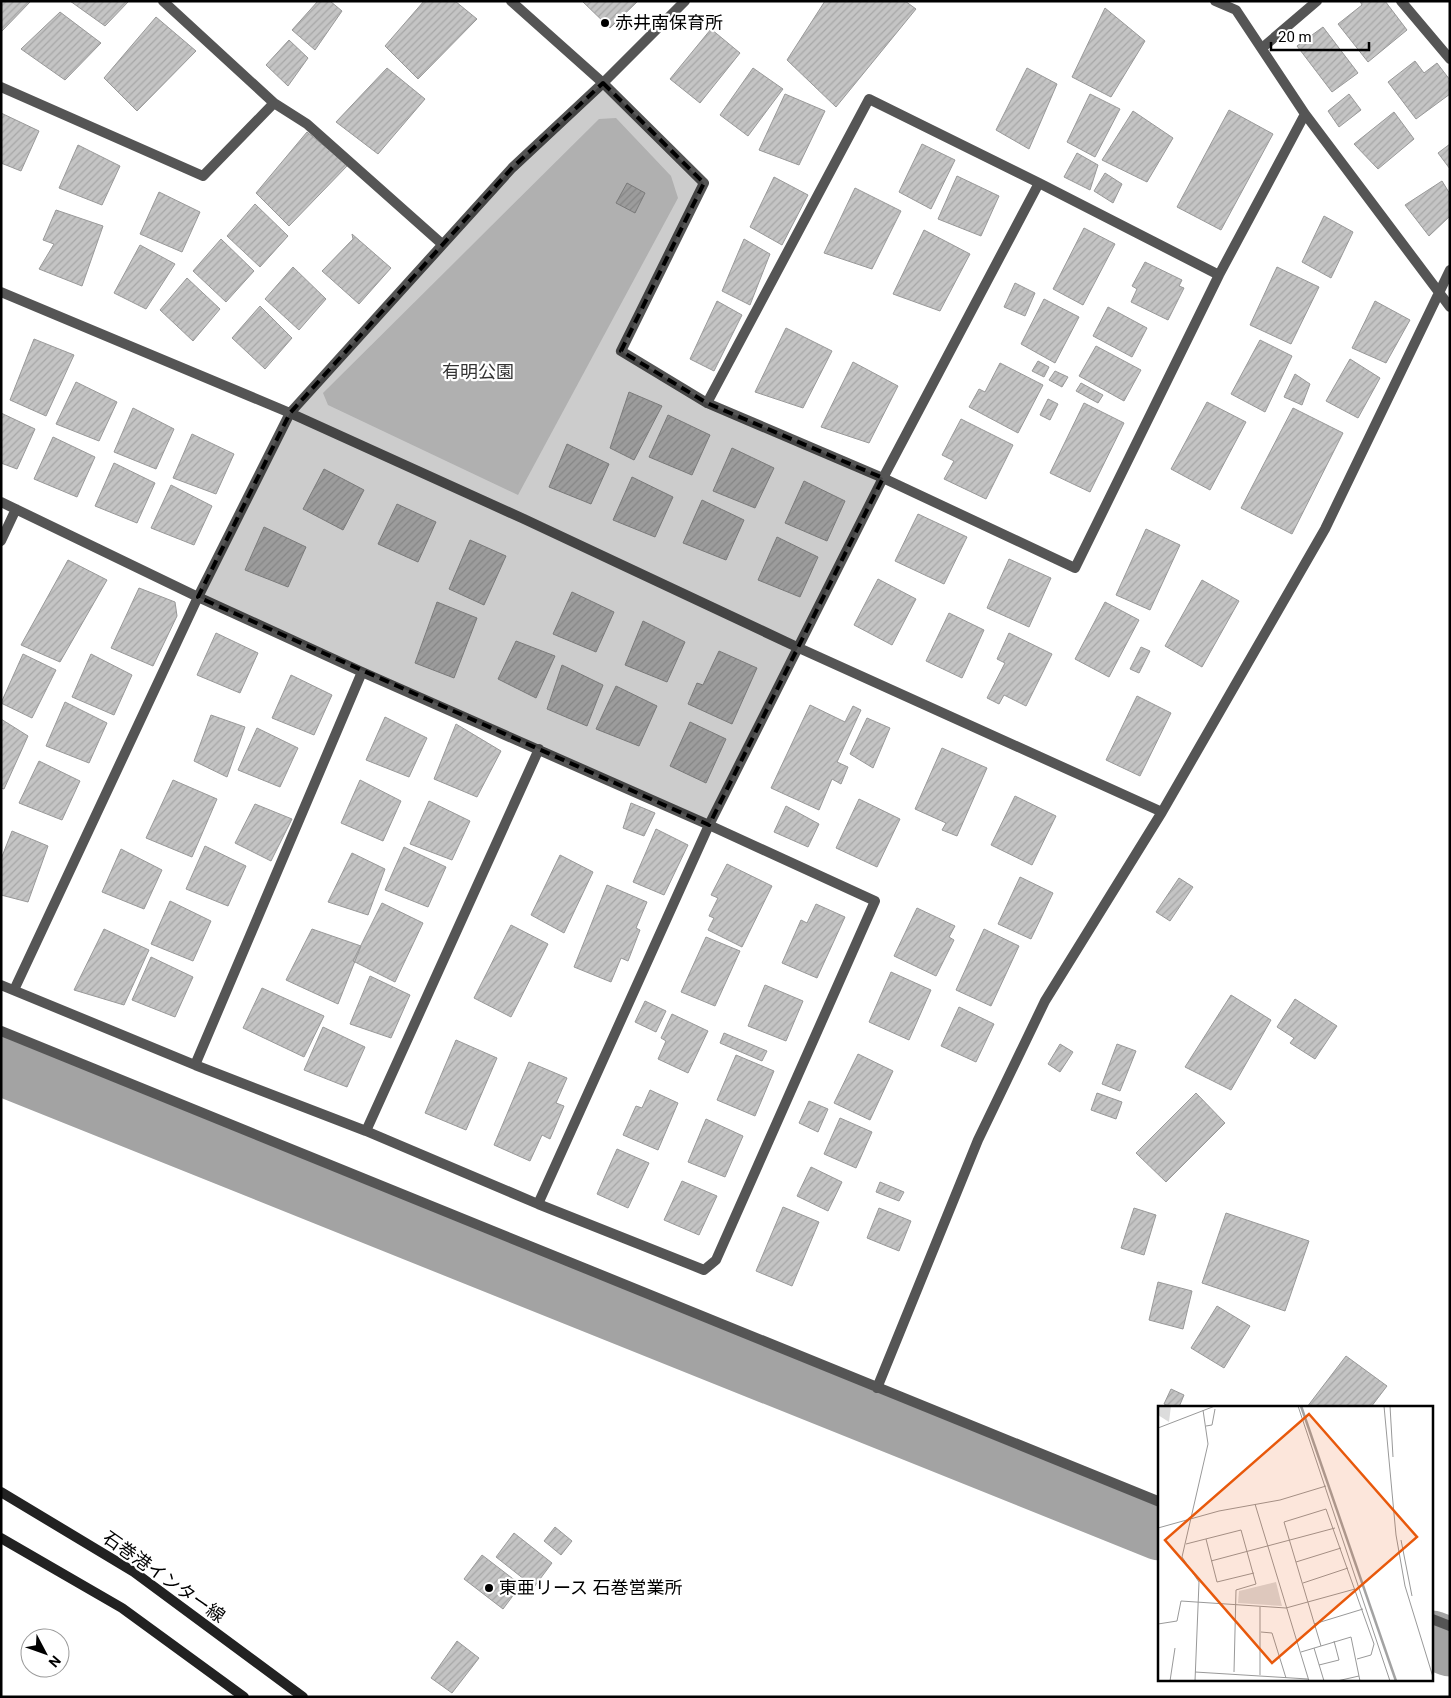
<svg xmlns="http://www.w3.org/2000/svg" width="1451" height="1698" viewBox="0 0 1451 1698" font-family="Roboto,'Noto Sans JP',sans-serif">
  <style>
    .park { fill: #dcdcdc }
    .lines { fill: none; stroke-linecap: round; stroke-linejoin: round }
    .river { stroke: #a3a3a3; stroke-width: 59 }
    .building { fill: url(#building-hatch); stroke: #999 }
    .service { stroke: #555; stroke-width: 10 }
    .minor { stroke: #555; stroke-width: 10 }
    .secondary { stroke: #222; stroke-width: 10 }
    .marked { fill: #000; fill-opacity: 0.2; stroke: #000; stroke-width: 4; stroke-dasharray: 10 6; stroke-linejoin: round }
    .poi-dot { fill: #000; stroke: #fff; stroke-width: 2 }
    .labels { text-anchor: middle; stroke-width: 4.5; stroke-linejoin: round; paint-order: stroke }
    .poi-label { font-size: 18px; fill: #000; stroke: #fff; text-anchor: start }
    .park-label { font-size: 18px; fill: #333; stroke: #fff }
    .street-label { font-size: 18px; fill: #000; stroke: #fff }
    .inset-river { fill: none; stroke: #a3a3a3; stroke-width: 2.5 }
    .inset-road { fill: none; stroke: #999; stroke-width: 1 }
    .view { fill: #e8590c; fill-opacity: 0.15; stroke: #e8590c; stroke-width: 2.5 }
    .inset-edge { fill: none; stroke: #000; stroke-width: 2.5 }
  </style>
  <defs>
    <pattern id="building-hatch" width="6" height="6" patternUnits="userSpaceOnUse" patternTransform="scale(1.25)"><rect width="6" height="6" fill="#c4c4c4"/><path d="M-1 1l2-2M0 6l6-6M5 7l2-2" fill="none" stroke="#a7a7a7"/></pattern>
  </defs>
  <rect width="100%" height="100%" fill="#fff"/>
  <path class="park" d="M 616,118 L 671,176 L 678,198 L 518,495 L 328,405 L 323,393 L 599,119 Z"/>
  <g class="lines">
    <path class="river" d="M 1,1066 L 1160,1531
      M 1432,1640 L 1450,1647"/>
  </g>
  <path class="building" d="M 1,1 L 31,1 L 1,32 Z
    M 70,1 L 129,1 L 105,26 Z
    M 318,1 L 330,1 L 342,11 L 315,50 L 292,30 Z
    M 424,1 L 455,1 L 477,19 L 418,79 L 385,46 Z
    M 582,1 L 638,1 L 610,28 Z
    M 825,1 L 905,1 L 916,9 L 836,107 L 787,60 Z
    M 1385,1 L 1407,30 L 1368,62 L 1338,24 L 1362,5 L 1360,1 Z
    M 1105,8 L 1145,41 L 1111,97 L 1072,77 Z
    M 60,12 L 101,43 L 65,80 L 21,49 Z
    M 156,17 L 196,51 L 137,111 L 104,78 Z
    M 1323,27 L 1358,73 L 1332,92 L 1297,46 Z
    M 711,29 L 740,53 L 700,103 L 670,79 Z
    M 289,40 L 308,58 L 288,86 L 266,65 Z
    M 1415,61 L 1424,73 L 1437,63 L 1450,80 L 1450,94 L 1416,119 L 1388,82 Z
    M 387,68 L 425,99 L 378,154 L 336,122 Z
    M 753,68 L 783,89 L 748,136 L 720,115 Z
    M 1027,68 L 1057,84 L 1029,149 L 996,130 Z
    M 785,94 L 825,111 L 799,165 L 759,150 Z
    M 1090,94 L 1120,109 L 1095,157 L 1067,142 Z
    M 1349,94 L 1361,110 L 1339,127 L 1328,111 Z
    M 1229,110 L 1273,134 L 1221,230 L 1177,207 Z
    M 1133,111 L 1173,138 L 1147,182 L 1102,160 Z
    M 1394,112 L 1414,139 L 1378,169 L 1354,144 Z
    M 1,113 L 39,131 L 21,171 L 1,163 Z
    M 307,132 L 348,165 L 289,226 L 256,193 Z
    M 922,144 L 955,160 L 931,209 L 899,192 Z
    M 1450,144 L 1450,169 L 1438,153 Z
    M 78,145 L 120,166 L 102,205 L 59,188 Z
    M 1077,153 L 1098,165 L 1090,190 L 1064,177 Z
    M 1105,173 L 1122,184 L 1113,203 L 1094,191 Z
    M 957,176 L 999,196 L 981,236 L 938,219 Z
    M 774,177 L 808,195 L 782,245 L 750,227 Z
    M 1442,181 L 1450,194 L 1450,216 L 1429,236 L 1405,205 Z
    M 627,183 L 645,193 L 635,213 L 616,203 Z
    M 855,188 L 901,211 L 872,269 L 824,253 Z
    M 159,192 L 200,212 L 182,252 L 140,234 Z
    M 255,204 L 288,236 L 260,267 L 227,236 Z
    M 56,210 L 103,226 L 82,286 L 39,269 L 54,244 L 43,240 Z
    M 1324,216 L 1353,232 L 1331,278 L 1302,262 Z
    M 1084,228 L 1115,244 L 1083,305 L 1053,289 Z
    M 924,230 L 970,254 L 940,311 L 893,294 Z
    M 352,234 L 391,268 L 359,304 L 322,271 L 353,239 Z
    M 221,239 L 254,271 L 226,302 L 193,271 Z
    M 744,239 L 770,254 L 750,305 L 722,291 Z
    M 140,245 L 175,264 L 146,309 L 114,293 Z
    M 1145,262 L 1182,280 L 1179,286 L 1184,288 L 1168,320 L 1131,302 L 1137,289 L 1132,286 Z
    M 293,267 L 326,299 L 299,330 L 265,299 Z
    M 1277,267 L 1319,287 L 1291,344 L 1250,325 Z
    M 187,278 L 220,309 L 193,341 L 160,310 Z
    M 1015,283 L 1035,293 L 1025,316 L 1004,307 Z
    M 1044,299 L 1079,317 L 1055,363 L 1021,344 Z
    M 717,301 L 742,315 L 714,371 L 690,359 Z
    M 1375,301 L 1410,320 L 1386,363 L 1352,348 Z
    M 260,306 L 292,338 L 265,369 L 232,338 Z
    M 1108,307 L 1147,328 L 1132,357 L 1093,336 Z
    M 786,328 L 832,351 L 803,408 L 755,392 Z
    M 34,339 L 74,355 L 46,416 L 10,400 Z
    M 1260,340 L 1292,356 L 1265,412 L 1231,394 Z
    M 1096,346 L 1141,370 L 1124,401 L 1079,376 Z
    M 1350,359 L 1380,378 L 1358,418 L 1326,401 Z
    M 1038,361 L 1049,367 L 1044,377 L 1032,371 Z
    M 853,362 L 898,386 L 869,443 L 821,427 Z
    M 1000,363 L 1043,385 L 1018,433 L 969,407 L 979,389 L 985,392 Z
    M 1055,371 L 1068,377 L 1062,387 L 1049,380 Z
    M 1295,374 L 1310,384 L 1302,405 L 1284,397 Z
    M 76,382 L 117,402 L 99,441 L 56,424 Z
    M 1081,383 L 1103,395 L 1098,403 L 1076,391 Z
    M 629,392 L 662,406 L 634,460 L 610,448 Z
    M 1048,399 L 1058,404 L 1050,420 L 1040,415 Z
    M 1207,402 L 1246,422 L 1210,490 L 1171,469 Z
    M 1084,403 L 1124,423 L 1090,492 L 1050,473 Z
    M 133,408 L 174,429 L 156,469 L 114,452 Z
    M 1293,408 L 1343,433 L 1292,534 L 1241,508 Z
    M 1,413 L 35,429 L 17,469 L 1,463 Z
    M 668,415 L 710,435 L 692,475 L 649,457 Z
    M 961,419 L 1013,445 L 986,499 L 944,479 L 954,461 L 942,455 Z
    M 192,434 L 234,454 L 216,494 L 173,478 Z
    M 53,437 L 95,457 L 77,497 L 34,479 Z
    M 567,444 L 609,464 L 591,504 L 549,487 Z
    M 732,448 L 774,468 L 755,508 L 713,491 Z
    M 114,463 L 155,483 L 137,523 L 95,506 Z
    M 324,469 L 364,490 L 343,530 L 303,509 Z
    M 632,477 L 673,497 L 655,537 L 613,520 Z
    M 804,481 L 845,501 L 827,541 L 785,523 Z
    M 171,485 L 212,506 L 194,545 L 151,528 Z
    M 702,500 L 744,520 L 726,560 L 683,543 Z
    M 397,504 L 436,522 L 418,562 L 378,544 Z
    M 918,514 L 967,537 L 944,584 L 895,561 Z
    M 264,527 L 306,547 L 288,587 L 245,570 Z
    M 1146,529 L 1180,545 L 1150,610 L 1116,595 Z
    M 777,537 L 818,557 L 800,597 L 758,580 Z
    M 470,540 L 506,556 L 484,605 L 449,589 Z
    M 1009,559 L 1051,578 L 1029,627 L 987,608 Z
    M 68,560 L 107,580 L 60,662 L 21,645 Z
    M 878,579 L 916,599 L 892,645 L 854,625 Z
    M 1202,580 L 1239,601 L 1202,667 L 1165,646 Z
    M 139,588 L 175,602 L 177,616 L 153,666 L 111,648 Z
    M 572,592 L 614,612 L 596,652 L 553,634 Z
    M 437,602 L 477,618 L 454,678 L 415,663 Z
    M 1105,602 L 1139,620 L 1109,677 L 1075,659 Z
    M 949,613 L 984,630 L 962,678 L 926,661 Z
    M 643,621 L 685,642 L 667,682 L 625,665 Z
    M 216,633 L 258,653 L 240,693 L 197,675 Z
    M 1009,633 L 1052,654 L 1026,706 L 1004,695 L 999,704 L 987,698 L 1005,663 L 997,659 Z
    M 516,641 L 555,656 L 536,698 L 498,679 Z
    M 1141,647 L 1150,651 L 1139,673 L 1130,669 Z
    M 719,651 L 757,668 L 732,724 L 688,704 L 697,683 L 703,685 Z
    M 23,654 L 56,670 L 32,718 L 1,703 Z
    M 91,654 L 132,675 L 114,715 L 72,697 Z
    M 562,665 L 603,685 L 587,726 L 547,709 Z
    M 291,675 L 332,695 L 314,735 L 272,718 Z
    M 616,686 L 657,706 L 639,746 L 596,729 Z
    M 1137,696 L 1171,713 L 1140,776 L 1106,760 Z
    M 65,702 L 107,723 L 89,763 L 46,746 Z
    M 810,705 L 845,722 L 853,706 L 861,710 L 837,762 L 848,767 L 841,784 L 832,779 L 819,810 L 771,788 Z
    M 211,715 L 245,727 L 227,777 L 194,761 Z
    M 385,717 L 427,738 L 409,777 L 366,760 Z
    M 867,718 L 890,728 L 873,768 L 850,754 Z
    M 1,719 L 28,736 L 4,789 L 1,788 Z
    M 690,722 L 726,739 L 706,783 L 670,766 Z
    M 456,724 L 501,751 L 477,797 L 434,779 Z
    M 257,728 L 298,748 L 280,787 L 238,770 Z
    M 942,748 L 987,768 L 957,836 L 942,830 L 946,823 L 915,809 Z
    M 39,761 L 80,781 L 62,820 L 19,803 Z
    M 173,780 L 217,799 L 192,857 L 146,838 Z
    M 360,780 L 401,801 L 383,841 L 341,823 Z
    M 1015,796 L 1056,816 L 1032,865 L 991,845 Z
    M 859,799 L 900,819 L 877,867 L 836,848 Z
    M 429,801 L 470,821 L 452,860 L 410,844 Z
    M 631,803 L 655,813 L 644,836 L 623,828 Z
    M 255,804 L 292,819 L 271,861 L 235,843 Z
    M 786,806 L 819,824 L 808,847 L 774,832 Z
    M 656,829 L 688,845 L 664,895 L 633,882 Z
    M 12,831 L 48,846 L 28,902 L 1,895 L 1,859 Z
    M 205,846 L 246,866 L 228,906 L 186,889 Z
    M 404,847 L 446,867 L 428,907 L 385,890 Z
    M 121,849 L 162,870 L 144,909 L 102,892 Z
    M 352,853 L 385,869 L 368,915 L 328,902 Z
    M 560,855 L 593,872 L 564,933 L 531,915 Z
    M 727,864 L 772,886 L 742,947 L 708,930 L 714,918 L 709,916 L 718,898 L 711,895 Z
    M 1020,877 L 1053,893 L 1031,939 L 998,924 Z
    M 1179,878 L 1193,887 L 1170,921 L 1156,912 Z
    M 607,885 L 647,902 L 636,928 L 640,930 L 628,961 L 621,958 L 611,982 L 574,967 Z
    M 170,901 L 211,921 L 193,961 L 151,944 Z
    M 382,903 L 423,923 L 395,982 L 353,961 Z
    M 816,904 L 845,917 L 817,978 L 782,963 L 801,920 L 807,923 Z
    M 917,908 L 955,926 L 949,937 L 954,940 L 936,976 L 894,956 Z
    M 511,925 L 548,944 L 511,1017 L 474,998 Z
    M 104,929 L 149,950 L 124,1005 L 74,990 Z
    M 312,929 L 361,946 L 338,1004 L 286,980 Z
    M 984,929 L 1019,946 L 991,1006 L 956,990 Z
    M 706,937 L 740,951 L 715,1006 L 681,992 Z
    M 151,957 L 193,977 L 175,1017 L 132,1000 Z
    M 891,972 L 931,990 L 909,1040 L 869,1022 Z
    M 370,976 L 410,995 L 391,1038 L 350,1024 Z
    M 765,985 L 803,1001 L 786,1041 L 748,1026 Z
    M 262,988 L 324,1016 L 304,1057 L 243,1028 Z
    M 1231,995 L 1271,1020 L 1231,1090 L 1185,1067 Z
    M 1295,999 L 1337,1026 L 1315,1059 L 1290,1043 L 1294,1038 L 1277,1027 Z
    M 645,1001 L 666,1011 L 656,1032 L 635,1022 Z
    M 959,1007 L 994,1024 L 976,1062 L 941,1046 Z
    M 672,1014 L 708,1031 L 688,1073 L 658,1059 L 666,1041 L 661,1038 Z
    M 323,1027 L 365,1047 L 347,1087 L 304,1070 Z
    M 724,1033 L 767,1051 L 762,1061 L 720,1043 Z
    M 456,1040 L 497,1058 L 466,1130 L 425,1113 Z
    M 1060,1044 L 1073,1052 L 1060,1072 L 1048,1064 Z
    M 1117,1044 L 1136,1051 L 1120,1091 L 1102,1084 Z
    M 858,1054 L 893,1071 L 870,1120 L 834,1103 Z
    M 736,1055 L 774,1071 L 755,1116 L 717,1100 Z
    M 529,1062 L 567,1078 L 556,1103 L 564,1106 L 550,1139 L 542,1135 L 530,1161 L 494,1145 Z
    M 650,1090 L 678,1103 L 658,1150 L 623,1135 L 636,1106 L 642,1108 Z
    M 1097,1093 L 1122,1102 L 1116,1119 L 1091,1110 Z
    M 1196,1093 L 1225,1123 L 1166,1182 L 1136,1153 Z
    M 809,1101 L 828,1109 L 818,1132 L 799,1123 Z
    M 840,1118 L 872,1132 L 856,1168 L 824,1154 Z
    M 706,1119 L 743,1136 L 725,1177 L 688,1162 Z
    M 617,1149 L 649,1163 L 628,1208 L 597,1194 Z
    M 811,1167 L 842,1182 L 828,1211 L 797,1196 Z
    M 682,1181 L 717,1196 L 699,1235 L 664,1220 Z
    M 880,1182 L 904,1192 L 899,1201 L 876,1192 Z
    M 783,1207 L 819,1222 L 792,1286 L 756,1271 Z
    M 879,1208 L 911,1221 L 899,1251 L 867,1238 Z
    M 1134,1208 L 1156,1215 L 1144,1255 L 1121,1248 Z
    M 1226,1213 L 1309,1241 L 1285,1311 L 1202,1283 Z
    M 1158,1282 L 1192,1291 L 1183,1329 L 1149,1320 Z
    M 1217,1306 L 1250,1326 L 1224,1368 L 1191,1348 Z
    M 1346,1356 L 1387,1386 L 1371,1407 L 1307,1407 Z
    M 1171,1389 L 1184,1395 L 1179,1407 L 1171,1407 L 1164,1404 Z
    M 555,1527 L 572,1541 L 561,1555 L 544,1541 Z
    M 514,1533 L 552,1563 L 534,1587 L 496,1557 Z
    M 482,1555 L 521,1585 L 503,1609 L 464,1579 Z
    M 457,1641 L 479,1658 L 452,1693 L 431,1678 Z"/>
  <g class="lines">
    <path class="service" d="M 1401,1 L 1450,59
      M 1262,48 L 1317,1"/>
    <path class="minor" d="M 163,1 L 274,103 L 307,124 L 442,244
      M 511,1 L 603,83 L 704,183 L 621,351 L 707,403 L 883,478 L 1075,568 L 1219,275 L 1305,114
      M 1215,1 L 1236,10 L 1305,114 L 1450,307
      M 1,87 L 203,176 L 274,103
      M 1,292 L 290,413 L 524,519 L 799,648 L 1162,812
      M 707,403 L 869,99 L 1039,183 L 1219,275
      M 1,502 L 198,597 L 362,672 L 709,825 L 875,901 L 716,1260 L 704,1270 L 538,1204 L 366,1131 L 195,1065 L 1,985
      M 1,541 L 16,509
      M 14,990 L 198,597 L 290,413 L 512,168 L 603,83 L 685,1
      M 1,1031 L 1160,1502
      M 195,1065 L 362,672
      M 366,1131 L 539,749
      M 538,1204 L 709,825 L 883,478 L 1039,183
      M 877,1388 L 978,1140 L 1045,1001 L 1162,812 L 1325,529 L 1450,270
      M 1432,1619 L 1450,1626"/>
    <path class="secondary" d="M 1,1492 L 134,1572 L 303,1697
      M 1,1538 L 122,1608 L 244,1697"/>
  </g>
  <path class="marked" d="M 603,83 L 704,183 L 621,351 L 707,403 L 883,478 L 709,825 L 198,597 L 290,413 L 512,168 Z"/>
  <g class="poi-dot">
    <circle cx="605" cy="23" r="5"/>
    <circle cx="489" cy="1588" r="5"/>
  </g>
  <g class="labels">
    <g class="poi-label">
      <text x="615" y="29">赤井南保育所</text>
      <text x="499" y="1594">東亜リース 石巻営業所</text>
    </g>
    <g class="park-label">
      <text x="478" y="378">有明公園</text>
    </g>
    <g class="street-label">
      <text transform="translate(164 1577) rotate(35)" y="6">石巻港インター線</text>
    </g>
  </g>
  <g transform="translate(1158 1406)">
    <rect width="275" height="275" fill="#fff"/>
    <path d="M 0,0 L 13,0 L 11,16 L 0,9 Z" fill="#dcdcdc"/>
    <path d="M 118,176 L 124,200 L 80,197 L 81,185 Z" fill="#dcdcdc"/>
    <path class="inset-river" d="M 143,0 L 238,275"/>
    <path class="inset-road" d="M 140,0 L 232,275M 226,0 L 238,129 L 247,180 L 275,271M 232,0 L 235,51M 48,20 L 54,19 L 57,3M 0,22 L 57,0M 0,56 L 0,94M 97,98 L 151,275M 0,122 L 61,105 L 122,94 L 168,80M 48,133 L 59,176 L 96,167M 243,134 L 254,190M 28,138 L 83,124 L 98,178 L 78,184 L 76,266M 53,155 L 177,122M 138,156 L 183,142M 145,177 L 190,162M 0,218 L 19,215 L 23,195 L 128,202 L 197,183M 156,218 L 205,203M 103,226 L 114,227 L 128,272M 163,240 L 126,116 L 168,103 L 216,238 L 213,249 L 199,253M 156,242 L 166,275M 143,246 L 193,231 L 202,275M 161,259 L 181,254 L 176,235M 37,266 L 150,273M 102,269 L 102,201M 12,275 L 17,242M 37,275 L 41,176 L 24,151 L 50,38 L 45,4M 179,275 L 201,270"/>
    <path class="view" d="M 151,8 L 259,131 L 114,257 L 7,134 Z"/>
    <rect width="275" height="275" class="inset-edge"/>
  </g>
  <rect width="1451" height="1698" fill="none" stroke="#000000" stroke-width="5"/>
  <g transform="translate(45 1653) rotate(131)"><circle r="24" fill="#ffffff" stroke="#999999"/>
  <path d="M0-4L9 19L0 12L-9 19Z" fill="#000000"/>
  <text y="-8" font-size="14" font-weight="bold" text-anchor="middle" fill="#000000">N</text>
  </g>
  <path d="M1271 42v8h98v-8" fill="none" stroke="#000000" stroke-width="2.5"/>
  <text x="1278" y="42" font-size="15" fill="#000000" stroke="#ffffff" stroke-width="4" paint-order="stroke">20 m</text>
</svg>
